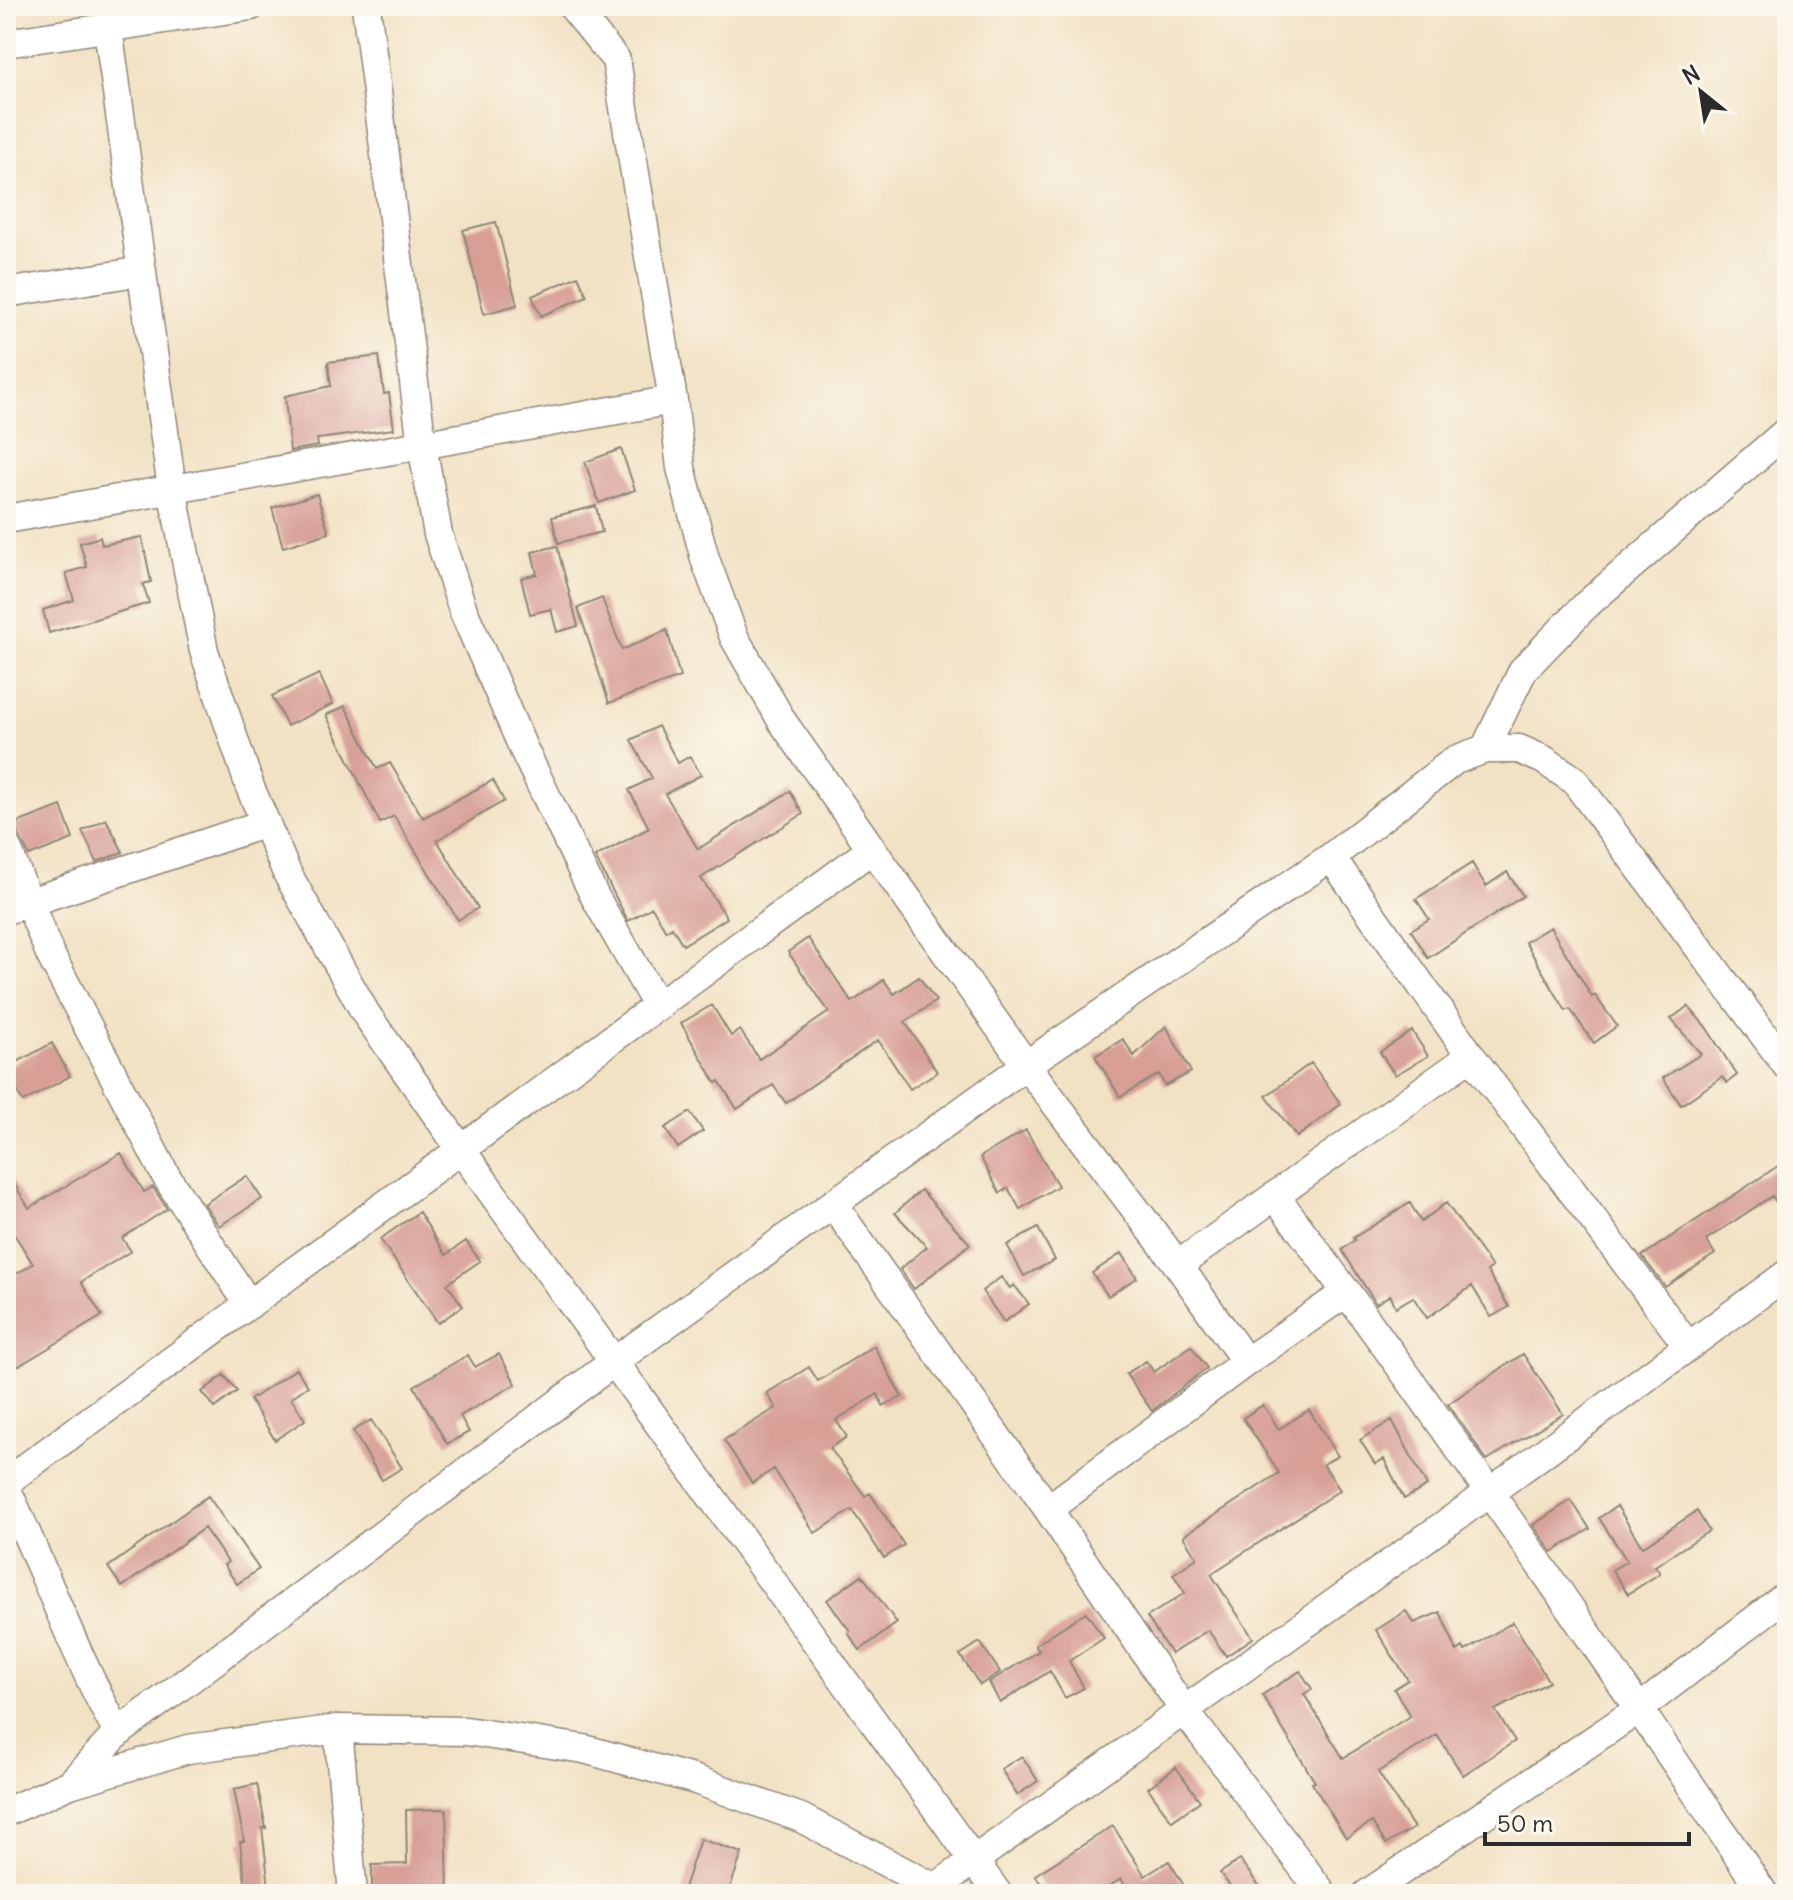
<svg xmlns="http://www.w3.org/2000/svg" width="1793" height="1900" viewBox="0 0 1793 1900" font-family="Delius,sans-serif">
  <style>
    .building { fill: #d79f96 }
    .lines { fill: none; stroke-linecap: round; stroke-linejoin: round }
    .minor-casing { stroke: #8e8678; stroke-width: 31 }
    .minor { stroke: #fff; stroke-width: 28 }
  </style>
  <rect width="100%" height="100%" fill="#fbf7ec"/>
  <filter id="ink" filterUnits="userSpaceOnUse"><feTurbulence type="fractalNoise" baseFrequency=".0125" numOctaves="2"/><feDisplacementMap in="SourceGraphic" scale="16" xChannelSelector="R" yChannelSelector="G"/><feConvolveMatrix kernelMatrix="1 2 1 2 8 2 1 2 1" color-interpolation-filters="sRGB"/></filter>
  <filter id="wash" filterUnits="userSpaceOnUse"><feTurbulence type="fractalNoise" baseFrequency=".006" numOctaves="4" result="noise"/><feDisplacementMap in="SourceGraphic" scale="32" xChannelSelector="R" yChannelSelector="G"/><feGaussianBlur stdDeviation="1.8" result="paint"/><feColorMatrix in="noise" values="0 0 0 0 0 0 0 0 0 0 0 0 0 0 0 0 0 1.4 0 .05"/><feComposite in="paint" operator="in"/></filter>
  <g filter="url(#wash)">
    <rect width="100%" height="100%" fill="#f2e2c4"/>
    <g id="blocks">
      <path class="building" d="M 496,222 L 517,305 L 484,314 L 463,230 Z
        M 578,276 L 587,296 L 541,316 L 532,296 Z
        M 379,356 L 384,394 L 389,393 L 394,429 L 317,439 L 318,446 L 290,451 L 285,396 L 331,386 L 328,362 Z
        M 621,449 L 635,490 L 599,503 L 585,462 Z
        M 317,494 L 329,533 L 283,547 L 272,508 Z
        M 596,506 L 602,532 L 558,543 L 552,517 Z
        M 100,537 L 102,545 L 142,537 L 151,582 L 143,584 L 149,603 L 49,633 L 43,610 L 74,600 L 66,573 L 87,567 L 80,543 Z
        M 557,546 L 578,626 L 557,632 L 551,609 L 530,614 L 521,578 L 537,574 L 532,552 Z
        M 602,598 L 622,650 L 667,630 L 680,677 L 609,703 L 578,608 Z
        M 319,674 L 333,704 L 287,726 L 272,696 Z
        M 345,706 L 377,769 L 390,763 L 423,818 L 493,780 L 504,801 L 437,840 L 478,908 L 458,920 L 394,816 L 380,823 L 326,715 Z
        M 658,726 L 678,763 L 690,756 L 701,775 L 665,794 L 698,849 L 790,791 L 803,814 L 701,878 L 727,918 L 683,945 L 672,927 L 666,931 L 652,907 L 628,921 L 595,857 L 649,828 L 629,790 L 652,778 L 631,740 Z
        M 61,806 L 73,839 L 29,856 L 14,824 Z
        M 106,819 L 123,852 L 97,862 L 82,831 Z
        M 1472,863 L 1486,886 L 1507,872 L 1523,896 L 1428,958 L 1411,930 L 1429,919 L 1416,899 Z
        M 1550,927 L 1592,997 L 1595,995 L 1617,1026 L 1594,1043 L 1570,1009 L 1566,1011 L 1525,942 Z
        M 808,938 L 852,1002 L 884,980 L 894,994 L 919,977 L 936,1001 L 905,1022 L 937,1072 L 910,1089 L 878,1040 L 786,1103 L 773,1085 L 737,1109 L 719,1081 L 716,1083 L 681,1023 L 712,1005 L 731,1036 L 740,1030 L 759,1059 L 829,1012 L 788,952 Z
        M 1688,1006 L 1706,1027 L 1737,1075 L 1727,1083 L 1722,1077 L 1681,1105 L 1663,1078 L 1701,1054 L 1671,1019 Z
        M 1166,1026 L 1191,1072 L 1165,1086 L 1159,1074 L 1120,1097 L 1095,1056 L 1123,1039 L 1134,1056 Z
        M 1412,1031 L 1428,1056 L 1395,1075 L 1380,1052 Z
        M 52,1043 L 70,1076 L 23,1102 L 16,1089 L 6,1094 L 6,1068 Z
        M 1311,1063 L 1341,1104 L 1297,1137 L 1266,1096 Z
        M 690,1112 L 703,1131 L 678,1148 L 665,1128 Z
        M 1026,1130 L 1058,1186 L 1020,1209 L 1008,1188 L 1000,1193 L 980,1157 Z
        M 121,1153 L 144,1192 L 153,1187 L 167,1209 L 122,1238 L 131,1251 L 81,1282 L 102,1316 L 15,1368 L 6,1352 L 6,1280 L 33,1264 L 6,1221 L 6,1170 L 29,1208 Z
        M 1787,1160 L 1787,1219 L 1772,1196 L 1706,1240 L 1715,1254 L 1665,1287 L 1642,1256 Z
        M 247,1176 L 262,1199 L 219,1226 L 204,1204 Z
        M 921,1190 L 970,1244 L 914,1289 L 900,1269 L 927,1247 L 895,1213 Z
        M 1410,1203 L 1421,1222 L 1446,1203 L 1492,1267 L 1487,1271 L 1509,1307 L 1491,1317 L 1472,1286 L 1427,1318 L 1413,1297 L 1396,1307 L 1390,1295 L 1376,1304 L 1342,1250 L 1355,1240 L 1353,1238 Z
        M 419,1212 L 446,1255 L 466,1241 L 480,1261 L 447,1284 L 463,1306 L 438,1323 L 380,1239 Z
        M 1038,1228 L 1055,1260 L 1024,1276 L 1007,1245 Z
        M 1122,1253 L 1137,1278 L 1108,1296 L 1092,1273 Z
        M 1001,1277 L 1010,1288 L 1014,1285 L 1029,1304 L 1004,1322 L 982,1291 Z
        M 874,1346 L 902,1397 L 883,1406 L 878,1394 L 836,1420 L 847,1437 L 830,1448 L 865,1496 L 870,1493 L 904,1545 L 884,1558 L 852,1510 L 815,1533 L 774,1469 L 752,1483 L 724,1440 L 776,1408 L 767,1393 L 809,1367 L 818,1381 Z
        M 1191,1346 L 1207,1368 L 1152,1411 L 1126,1374 L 1146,1361 L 1154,1372 Z
        M 499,1354 L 516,1384 L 460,1416 L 469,1432 L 447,1444 L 414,1386 L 468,1355 L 475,1367 Z
        M 1523,1354 L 1563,1414 L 1487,1460 L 1448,1404 Z
        M 296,1369 L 308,1386 L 291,1398 L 305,1420 L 275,1440 L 250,1400 Z
        M 224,1375 L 237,1391 L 215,1408 L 202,1392 Z
        M 1263,1405 L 1279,1429 L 1309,1410 L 1338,1456 L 1323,1464 L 1340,1490 L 1211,1574 L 1253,1638 L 1226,1656 L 1208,1630 L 1171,1654 L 1147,1617 L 1185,1593 L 1173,1574 L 1197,1558 L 1183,1536 L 1279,1473 L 1243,1418 Z
        M 371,1420 L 402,1468 L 382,1480 L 353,1431 Z
        M 1392,1420 L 1427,1486 L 1404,1499 L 1384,1459 L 1375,1464 L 1360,1440 Z
        M 208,1496 L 259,1569 L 237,1584 L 224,1565 L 228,1562 L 204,1528 L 122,1587 L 108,1567 Z
        M 1571,1500 L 1590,1529 L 1552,1552 L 1533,1525 Z
        M 1617,1506 L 1642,1547 L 1697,1511 L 1709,1531 L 1655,1566 L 1660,1573 L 1628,1594 L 1612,1570 L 1627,1561 L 1599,1518 Z
        M 862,1575 L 897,1623 L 860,1650 L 848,1633 L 850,1631 L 827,1600 Z
        M 1406,1611 L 1414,1623 L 1440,1612 L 1457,1651 L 1463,1647 L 1465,1651 L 1513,1622 L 1549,1682 L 1495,1710 L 1515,1741 L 1463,1775 L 1437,1735 L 1378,1772 L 1414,1828 L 1386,1844 L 1372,1822 L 1346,1838 L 1312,1783 L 1315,1782 L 1262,1695 L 1300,1671 L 1312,1689 L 1304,1694 L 1343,1758 L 1410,1716 L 1394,1689 L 1408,1680 L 1376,1630 Z
        M 1086,1612 L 1104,1638 L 1069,1661 L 1084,1688 L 1065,1698 L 1050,1671 L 1000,1703 L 989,1682 L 1039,1651 L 1035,1645 Z
        M 980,1642 L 1000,1672 L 980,1685 L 960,1655 Z
        M 1022,1756 L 1038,1781 L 1017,1795 L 1001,1769 Z
        M 1176,1767 L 1200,1801 L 1172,1821 L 1148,1788 Z
        M 257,1784 L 266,1828 L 262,1828 L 269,1887 L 246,1890 L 240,1842 L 244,1841 L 234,1789 Z
        M 446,1809 L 448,1894 L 372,1894 L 372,1865 L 407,1864 L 406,1810 Z
        M 1113,1826 L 1145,1876 L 1169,1861 L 1189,1894 L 1114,1894 L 1126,1887 L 1121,1879 L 1098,1894 L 1048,1894 L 1035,1875 Z
        M 700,1839 L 742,1853 L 728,1894 L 682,1894 Z
        M 1240,1860 L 1265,1894 L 1236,1894 L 1220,1873 Z"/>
    </g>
  </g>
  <g filter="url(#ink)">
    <use href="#blocks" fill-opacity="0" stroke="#8e8678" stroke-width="2"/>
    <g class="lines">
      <defs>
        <path id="minor" d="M 366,6 L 422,445 L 438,534 L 463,610 L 524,750 L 595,897 L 658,1007
          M 572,6 L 616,60 L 673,400 L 681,468 L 705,559 L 734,637 L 782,721 L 872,849 L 1026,1065 L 1178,1265 L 1246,1362
          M 108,28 L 172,489 L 204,651 L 250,787 L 287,873 L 366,1014 L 462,1151 L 998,1894
          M 6,43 L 251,6
          M 6,293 L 142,271
          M 6,519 L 673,400
          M 1485,749 L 1523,670 L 1586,605 L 1787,431
          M 6,846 L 50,954 L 166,1176 L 249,1305
          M 1331,857 L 1471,1056 L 1688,1346
          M 6,910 L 266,823
          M 1276,1197 C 1446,1424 1606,1659 1764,1894
          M 833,1204 L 1048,1509 L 1184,1710 L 1323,1894
          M 1178,1265 L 1471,1056
          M 6,1482 L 872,849
          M 6,1488 C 44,1569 74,1654 118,1733
          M 1048,1509 L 1246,1362 L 1347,1292
          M 338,1729 L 353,1894
          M 70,1784 L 118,1733 L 615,1361 L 1026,1065 L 1331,857 L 1455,760 L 1485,749 L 1519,749 L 1544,760 L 1574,780 L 1787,1066
          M 6,1812 L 70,1784 L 188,1749 L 338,1729 L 466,1731 L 584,1749 L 696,1780 L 801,1818 L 935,1888
          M 930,1894 L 935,1888 L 1489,1493 L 1787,1274
          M 1367,1894 L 1639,1709 L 1787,1595"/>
      </defs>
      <use href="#minor" class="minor-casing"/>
      <use href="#minor" class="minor"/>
    </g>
  </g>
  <rect width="1793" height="1900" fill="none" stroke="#fbf7ec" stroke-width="32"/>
  <g transform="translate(1701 92) rotate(330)" stroke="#fbf7ec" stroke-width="6" paint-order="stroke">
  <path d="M0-6L14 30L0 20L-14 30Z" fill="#2b2b2b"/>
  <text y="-12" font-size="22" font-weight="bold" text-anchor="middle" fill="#2b2b2b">N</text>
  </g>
  <path d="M1485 1832v12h204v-12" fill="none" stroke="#2b2b2b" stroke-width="4"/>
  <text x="1497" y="1832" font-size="24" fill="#2b2b2b" stroke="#fbf7ec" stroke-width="6" paint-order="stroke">50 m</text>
</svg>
